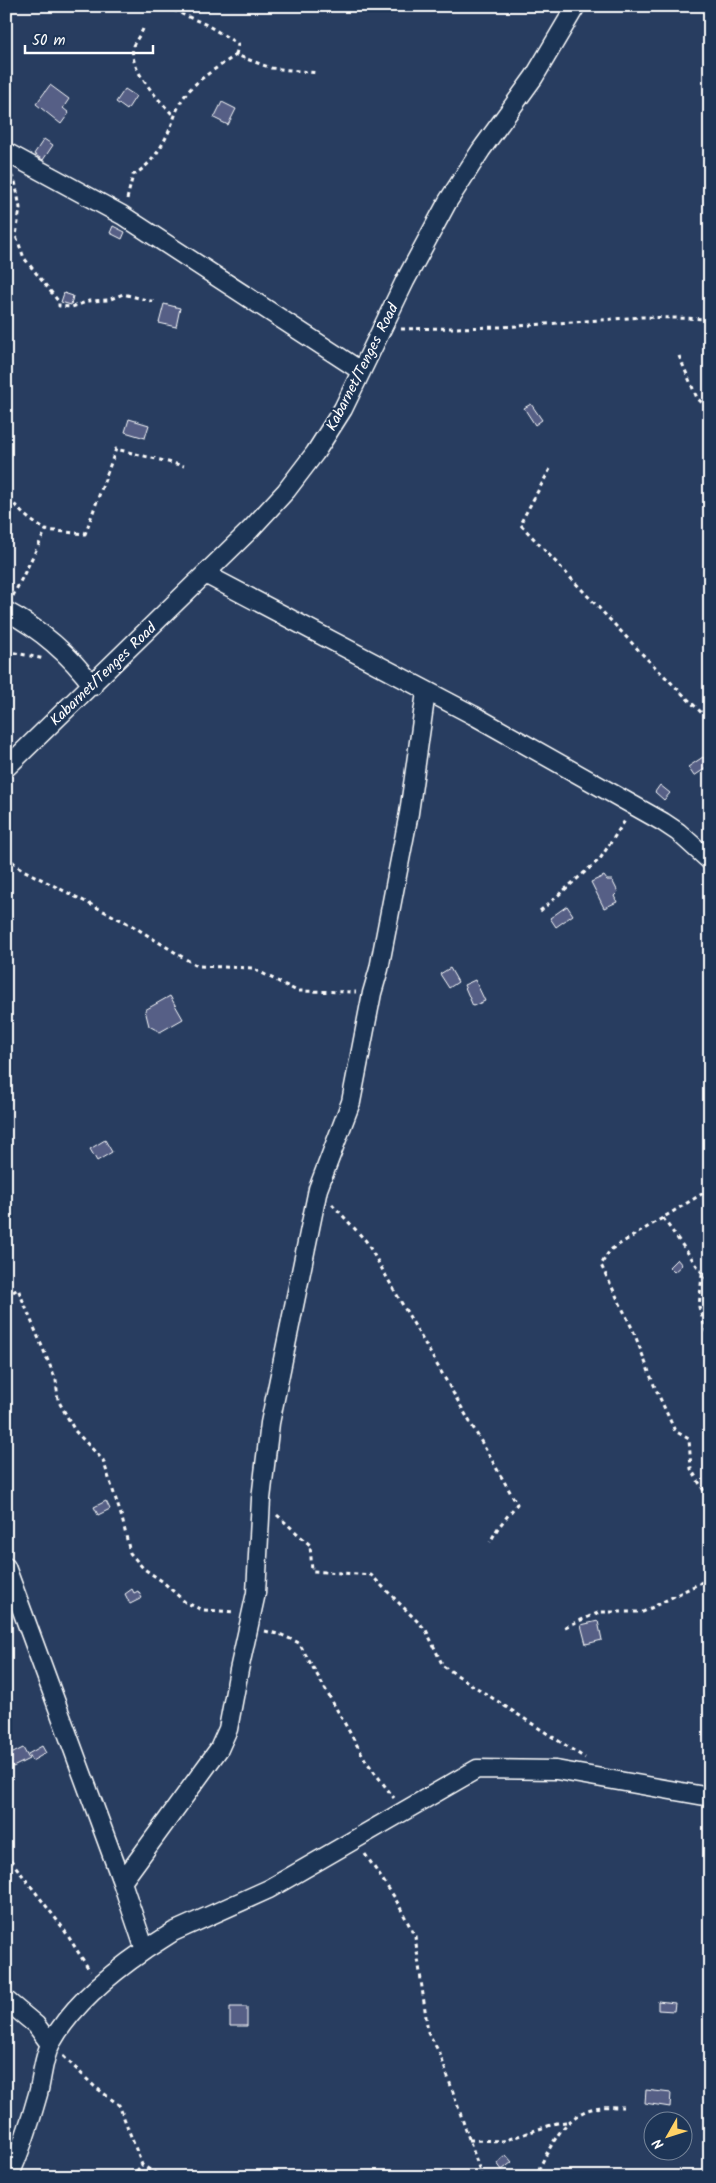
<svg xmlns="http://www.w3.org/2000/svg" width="716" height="2183" viewBox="0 0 716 2183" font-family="Kalam,sans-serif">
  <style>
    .building { fill: #565f86; stroke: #fff }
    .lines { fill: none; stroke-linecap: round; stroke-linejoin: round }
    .minor-casing { stroke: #fff; stroke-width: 21 }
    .path { stroke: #fff; stroke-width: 3; stroke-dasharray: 4 4; stroke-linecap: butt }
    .minor { stroke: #1d3557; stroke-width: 18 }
    .labels { text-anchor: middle; stroke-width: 4.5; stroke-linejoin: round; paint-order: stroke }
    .street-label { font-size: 15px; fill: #fff; stroke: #1d3557 }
  </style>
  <rect width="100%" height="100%" fill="#283d60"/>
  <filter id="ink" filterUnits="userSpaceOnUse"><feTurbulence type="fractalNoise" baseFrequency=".02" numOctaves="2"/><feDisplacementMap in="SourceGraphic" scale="10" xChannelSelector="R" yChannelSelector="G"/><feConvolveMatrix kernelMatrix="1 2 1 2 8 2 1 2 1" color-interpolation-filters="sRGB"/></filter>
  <g filter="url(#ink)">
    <path class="building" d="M 50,85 L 69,99 L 63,108 L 69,113 L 61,124 L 36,104 Z
      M 125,89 L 136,96 L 127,110 L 116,102 Z
      M 222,102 L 236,109 L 228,125 L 214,118 Z
      M 44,139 L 53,145 L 43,160 L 34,154 Z
      M 113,226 L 125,232 L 122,239 L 110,233 Z
      M 64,293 L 73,296 L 71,305 L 61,302 Z
      M 164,304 L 180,308 L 176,327 L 159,323 Z
      M 531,404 L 542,420 L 535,425 L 524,408 Z
      M 129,419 L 149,425 L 145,438 L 125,432 Z
      M 703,757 L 709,766 L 694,776 L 688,767 Z
      M 660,785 L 670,793 L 664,800 L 655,792 Z
      M 604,876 L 607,880 L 612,880 L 618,892 L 614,896 L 617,902 L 604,908 L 591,882 Z
      M 567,906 L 573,915 L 556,927 L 550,918 Z
      M 450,968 L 458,982 L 449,988 L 440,974 Z
      M 475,980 L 485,1001 L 473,1006 L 464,985 Z
      M 170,996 L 183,1019 L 160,1032 L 149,1026 L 145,1010 Z
      M 105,1140 L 112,1152 L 97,1161 L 90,1149 Z
      M 677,1259 L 682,1265 L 674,1272 L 669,1267 Z
      M 106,1501 L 110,1509 L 98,1515 L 94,1507 Z
      M 132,1589 L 134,1593 L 138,1591 L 142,1598 L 130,1604 L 125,1594 Z
      M 598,1621 L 602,1640 L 586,1644 L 581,1625 Z
      M 42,1746 L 46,1753 L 32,1761 L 28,1754 Z
      M 23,1748 L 29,1759 L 13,1767 L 7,1756 Z
      M 658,2001 L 675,2003 L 674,2011 L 658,2010 Z
      M 230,2007 L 247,2007 L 247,2026 L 230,2026 Z
      M 646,2090 L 671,2093 L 670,2107 L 645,2103 Z
      M 506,2155 L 512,2162 L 502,2170 L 497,2163 Z"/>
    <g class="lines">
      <defs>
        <path id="minor" d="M 6,152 L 122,215 L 361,371
          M 205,574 L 473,715 L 663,822 L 678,832 L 710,861
          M 6,611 C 40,629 70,655 93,686
          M 6,768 L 250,530 L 286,491 L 315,453 L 343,409 L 405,281 L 448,201 L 481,150 L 534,77 L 576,6
          M 6,1567 L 122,1882
          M 145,1950 L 173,1932 L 269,1889 L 477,1769 L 556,1770 L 710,1797
          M 6,2000 L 36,2025 L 50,2044
          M 9,2177 C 21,2150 30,2123 38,2094 C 42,2079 43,2057 51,2043 C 72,2005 110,1974 145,1950 L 122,1882 L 219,1749 L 228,1729 L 239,1670 L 256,1593 L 261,1499 L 270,1423 L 318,1189 L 351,1102 L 372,993 L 379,969 L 409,813 L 426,692"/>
      </defs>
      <use href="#minor" class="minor-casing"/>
      <path class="path" d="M 166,7 L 207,25 L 238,44 L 236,55
        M 143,29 C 141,34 135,41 133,46 C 128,69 159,100 173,115
        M 11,175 L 15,181 L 20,208 L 16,236 L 24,258 L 59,302 L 59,306 L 72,307 L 89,301 L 108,300 L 123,294 L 155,302
        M 127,199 L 133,175 C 150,166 161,149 169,131 C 175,118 177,104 187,93 C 200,77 219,67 236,55 L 271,68 L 318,73
        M 401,329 L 503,327 L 642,317 L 710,319
        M 679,356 L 697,398 L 710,410
        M 550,469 L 520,524 L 646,658 L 710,721
        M 6,491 C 15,509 29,520 46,530
        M 13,596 L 46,530 L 85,534 L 116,449 L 184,466
        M 6,651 L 45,659
        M 6,856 L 21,869 L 131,925 L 197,966 L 252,968 L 297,991 L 356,992
        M 540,911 L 600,859 L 626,819
        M 710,1189 L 610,1250 L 601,1265 L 633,1330 L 654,1385 L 675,1431 L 689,1439 L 691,1469 L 710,1501
        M 332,1204 L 366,1241 L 517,1504 L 498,1528 L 490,1542
        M 663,1218 L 710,1284
        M 702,1274 L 699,1307 L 710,1344
        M 6,1296 L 18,1289 L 56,1380 L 58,1400 L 75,1431 L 103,1460 L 122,1518 L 130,1553 L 144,1569 L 162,1581 L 185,1602 L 202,1610 L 235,1612
        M 277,1515 L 310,1545 L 312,1571 L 371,1575 L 426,1630 L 443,1666 L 585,1758
        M 565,1627 L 600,1612 L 643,1612 L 710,1578
        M 265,1631 L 282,1635 L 299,1643 L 366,1761 L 394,1798
        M 6,1854 L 63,1928 L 90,1971
        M 365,1854 L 395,1898 L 415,1936 L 428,2032 L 440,2054 L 482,2177
        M 63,2056 L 94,2086 L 119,2105 L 142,2165 L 162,2177
        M 469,2140 L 503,2141 L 557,2123 L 567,2122
        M 131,2177 L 142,2165
        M 535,2177 C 549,2149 563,2115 595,2108 C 604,2106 614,2107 623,2107"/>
      <use href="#minor" class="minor"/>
    </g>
  </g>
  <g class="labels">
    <g class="street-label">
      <text transform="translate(362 367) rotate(-63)" y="5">Kabarnet/Tenges Road</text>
      <text transform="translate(103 674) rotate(-44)" y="5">Kabarnet/Tenges Road</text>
    </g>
  </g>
  <rect width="716" height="2183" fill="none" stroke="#1d3557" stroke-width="25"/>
  <rect x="12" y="12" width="691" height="2158" fill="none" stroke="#fff" stroke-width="2" filter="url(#ink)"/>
  <g transform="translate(668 2136) rotate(231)"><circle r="24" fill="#1d3557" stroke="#77869a"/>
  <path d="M0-4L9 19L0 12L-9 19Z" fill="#ffd166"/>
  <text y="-8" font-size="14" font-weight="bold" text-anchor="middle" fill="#ffffff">N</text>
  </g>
  <path d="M25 45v8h128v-8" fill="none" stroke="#ffffff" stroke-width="2.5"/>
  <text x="32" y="45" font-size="15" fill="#ffffff" stroke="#1d3557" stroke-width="4" paint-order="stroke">50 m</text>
</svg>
